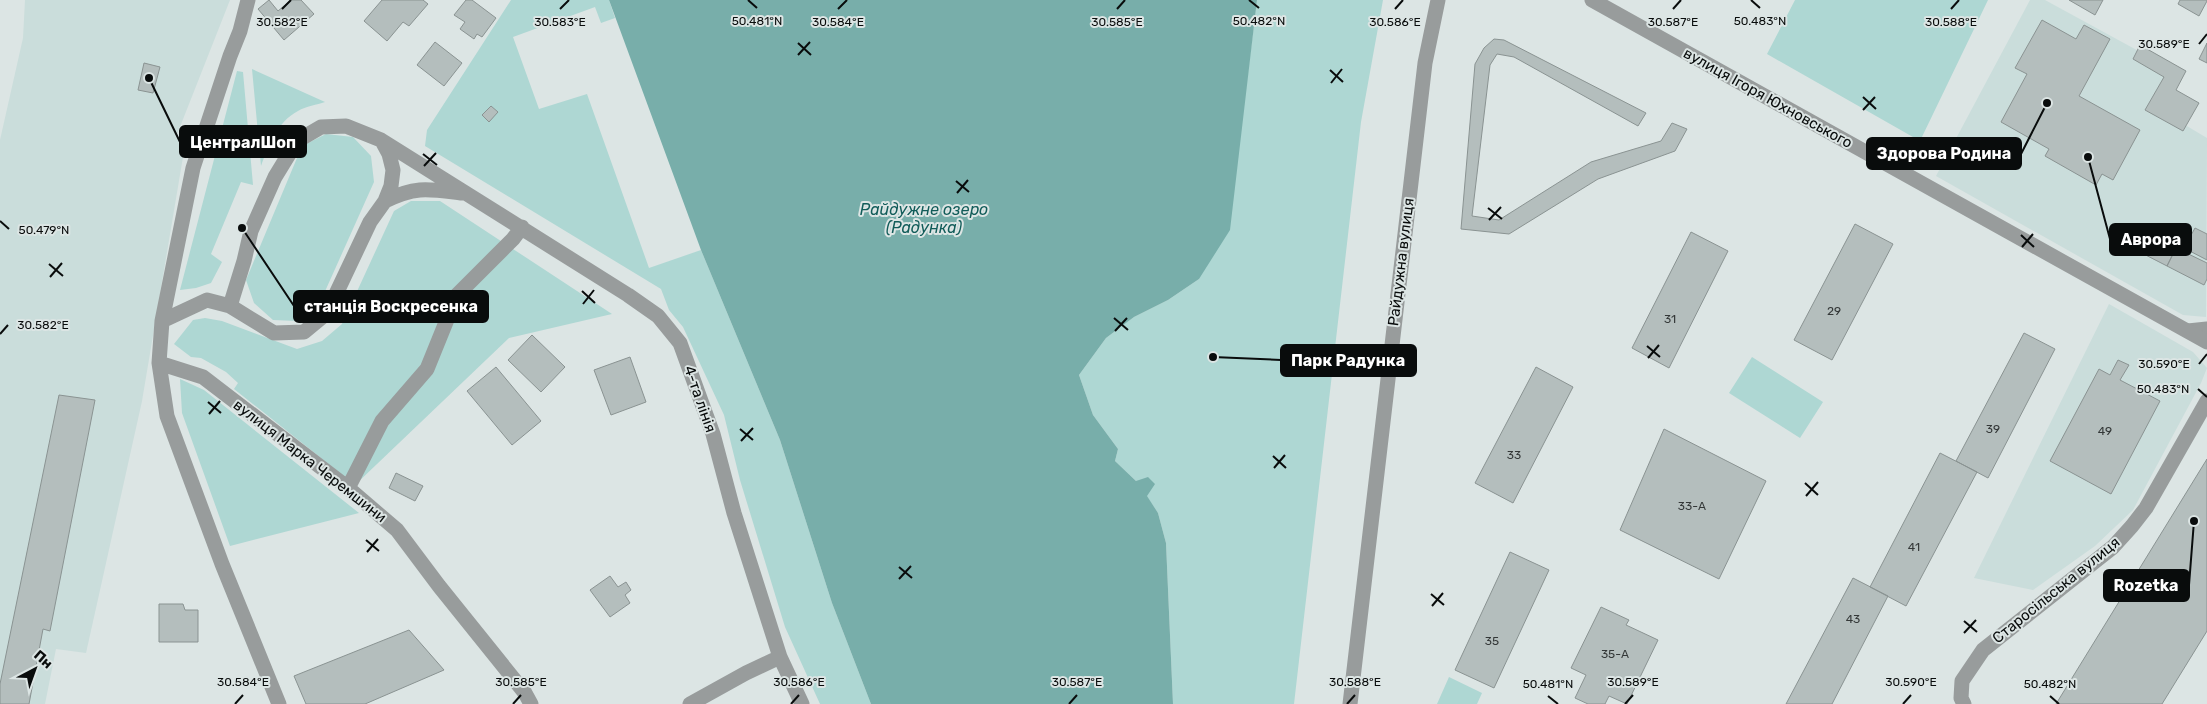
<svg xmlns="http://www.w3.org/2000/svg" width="2207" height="704" viewBox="0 0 2207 704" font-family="Rubik,sans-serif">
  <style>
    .built { fill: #cadddb }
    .green { fill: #aed7d3 }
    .water { fill: #78aeaa }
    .building { fill: #b4bebd; stroke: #8a9392 }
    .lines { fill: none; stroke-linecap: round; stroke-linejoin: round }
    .minor { stroke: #989c9c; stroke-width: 15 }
    .tertiary { stroke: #989c9c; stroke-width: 15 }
    .ticks { fill: none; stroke: #090c0c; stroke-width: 2 }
    .labels { text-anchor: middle; stroke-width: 4; stroke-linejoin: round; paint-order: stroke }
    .number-label { font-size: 12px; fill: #343838 }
    .street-label { font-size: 15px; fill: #090c0c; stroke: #dce5e4 }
    .water-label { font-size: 16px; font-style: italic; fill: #115c59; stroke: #dce5e4 }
    .ticks-label { font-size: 12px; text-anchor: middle; fill: #090c0c; stroke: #dce5e4; stroke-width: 4; stroke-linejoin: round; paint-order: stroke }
    .leader { fill: none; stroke: #090c0c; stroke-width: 2 }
    .callout-dot { fill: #090c0c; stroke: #dce5e4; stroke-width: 2 }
    .callout { fill: #090c0c; stroke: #090c0c; stroke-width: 2 }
    .callout-label { font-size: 16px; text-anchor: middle; font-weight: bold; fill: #fff }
  </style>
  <rect width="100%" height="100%" fill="#dce5e4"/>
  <path class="built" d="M 25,0 L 230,0 L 176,137 L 186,139 L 142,401 L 86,653 L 56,649 L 45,704 L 0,704 L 0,140 L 23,38 Z
    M 2030,0 L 2045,0 L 2166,66 L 2170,116 L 2207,138 L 2206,317 L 2183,315 L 1936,176 Z
    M 2109,304 L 2193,352 L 2207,368 L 2201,383 L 2133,510 L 2095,546 L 2033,590 L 1974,578 Z"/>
  <path class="green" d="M 511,0 L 609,0 L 615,18 L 601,23 L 595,7 L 513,37 L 539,109 L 587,94 L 649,268 L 701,250 L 780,440 L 832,603 L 871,704 L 820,704 L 785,627 L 740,480 L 724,415 L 683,327 L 669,310 L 661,289 L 425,146 L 427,130 Z
    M 1257,0 L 1383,0 L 1361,122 L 1294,704 L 1173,704 L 1166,543 L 1158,513 L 1136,481 L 1115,461 L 1118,449 L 1093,415 L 1079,375 L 1106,338 L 1134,317 L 1168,300 L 1199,279 L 1246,88 Z
    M 1795,0 L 1988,0 L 1920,141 L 1767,54 Z
    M 252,69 L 325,102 C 317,105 306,106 298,111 C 277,122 269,145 261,166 Z
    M 237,71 L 243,72 L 253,185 L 241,182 L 211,254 L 222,262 L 211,283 L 196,288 L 180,290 Z
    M 326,134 L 353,137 L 371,156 L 374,182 L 318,307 L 297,321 L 273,320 L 254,303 L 246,280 L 302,146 Z
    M 411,201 L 440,201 L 612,314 L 509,338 L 355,485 L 234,389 L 238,383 L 226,372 L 201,358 L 191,357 L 174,344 L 193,320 L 205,318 L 222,321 L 297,349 L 322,341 L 342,324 L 394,211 Z
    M 1752,357 L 1823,402 L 1800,438 L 1729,393 Z
    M 180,379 L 204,390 L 359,513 L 230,546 L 182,413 Z
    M 1449,677 L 1482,693 L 1477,704 L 1437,704 Z"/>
  <path class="water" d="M 609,0 L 1257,0 L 1230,230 L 1199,279 L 1168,300 L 1134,317 L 1106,338 L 1079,375 L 1093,415 L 1118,449 L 1115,461 L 1136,481 L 1148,477 L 1155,484 L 1147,496 L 1158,513 L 1166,543 L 1173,704 L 871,704 L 832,603 L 780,440 L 701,250 Z"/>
  <path class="building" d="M 269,0 L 278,11 L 291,0 L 301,0 L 314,14 L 284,40 L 258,9 Z
    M 382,0 L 423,0 L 428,4 L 409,26 L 403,22 L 387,41 L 364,21 Z
    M 466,0 L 472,0 L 496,18 L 482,37 L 477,34 L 474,39 L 460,29 L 465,22 L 454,15 Z
    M 2069,0 L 2103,0 L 2095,15 Z
    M 2180,0 L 2207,0 L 2207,1 L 2199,16 L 2178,4 Z
    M 2042,20 L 2076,39 L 2084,25 L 2110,39 L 2079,96 L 2140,130 L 2113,180 L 2102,174 L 2096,185 L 2045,156 L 2049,149 L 2001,122 L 2027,74 L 2015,68 Z
    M 1494,39 L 1504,40 L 1646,113 L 1638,126 L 1514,57 L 1497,54 L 1490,65 L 1472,216 L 1499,220 L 1591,162 L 1661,141 L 1672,123 L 1687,129 L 1675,151 L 1598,179 L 1509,234 L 1461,229 L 1475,64 L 1484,48 Z
    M 435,42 L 462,63 L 444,86 L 417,65 Z
    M 2207,43 L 2207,63 L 2199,59 Z
    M 2140,45 L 2186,71 L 2176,90 L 2199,103 L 2183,131 L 2145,110 L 2164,77 L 2133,59 Z
    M 144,63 L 160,67 L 153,93 L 138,90 Z
    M 491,106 L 498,112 L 489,122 L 482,115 Z
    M 1855,224 L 1893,244 L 1832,360 L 1794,340 Z
    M 2195,228 L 2207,234 L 2207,260 L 2184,248 Z
    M 2144,231 L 2176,248 L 2167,266 L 2134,249 Z
    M 1691,232 L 1728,251 L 1669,368 L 1632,348 Z
    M 2176,248 L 2207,263 L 2207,279 L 2204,285 L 2167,266 Z
    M 2024,333 L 2055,349 L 1988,478 L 1956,461 Z
    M 532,335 L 565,367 L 541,392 L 508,360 Z
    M 630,357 L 646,402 L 611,415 L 594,370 Z
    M 2118,360 L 2129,365 L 2120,380 L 2160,401 L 2111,494 L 2050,461 L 2099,369 L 2110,375 Z
    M 496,367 L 541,421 L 512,445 L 467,391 Z
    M 1536,367 L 1573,387 L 1513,503 L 1475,483 Z
    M 59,395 L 95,400 L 50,631 L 43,629 L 29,704 L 0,704 L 0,684 Z
    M 1664,429 L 1766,481 L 1719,579 L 1620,530 Z
    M 1940,453 L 1977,472 L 1906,606 L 1870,587 Z
    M 2207,459 L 2207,631 L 2162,704 L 2056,704 Z
    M 396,473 L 423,486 L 415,501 L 389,488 Z
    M 1510,552 L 1549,570 L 1494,688 L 1455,670 Z
    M 610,576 L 618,587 L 626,582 L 631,590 L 625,595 L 630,603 L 610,617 L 590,590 Z
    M 1853,578 L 1888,596 L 1832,704 L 1786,704 Z
    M 159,604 L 183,604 L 185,610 L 198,610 L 198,642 L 159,642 Z
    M 1601,607 L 1629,620 L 1626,625 L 1658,640 L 1627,704 L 1609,696 L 1605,704 L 1588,704 L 1575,698 L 1586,675 L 1571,668 Z
    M 409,630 L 444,670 L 365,704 L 306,704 L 294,676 Z"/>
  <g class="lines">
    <path class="minor" d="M 248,0 L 240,31 L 230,56 L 193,168 L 162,321 L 159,363 L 167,416 L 222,564 L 279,704
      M 385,201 C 416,186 428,189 461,193
      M 230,306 L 244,261 L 251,231 L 275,177 L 297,141 L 321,127 L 346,126 L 381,140 L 628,295 L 658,316 L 680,343 L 713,434 L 734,513 L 780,657 L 802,704
      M 162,321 L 207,300 L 230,306 L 274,333 L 304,332 L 327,313 L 370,222 L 385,201 L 391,186 L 393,170 L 389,154 L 382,141
      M 2188,331 L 2207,329
      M 159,363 L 203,377 L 348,488 L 397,530 L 439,586 L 525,693 L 531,704
      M 348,488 L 382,421 L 427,369 L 457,295 L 513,239 L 522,227
      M 690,704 L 746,673 L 780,657
      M 1964,704 L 1961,698 L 1962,681 L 1983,650 L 2113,547 L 2132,526 L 2146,508 L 2207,401"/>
    <path class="tertiary" d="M 1592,0 L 2207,342
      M 1350,704 L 1425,63 L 1438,0"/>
  </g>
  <path class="ticks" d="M 748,0 L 757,8M 1249,0 L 1259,8M 1751,0 L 1760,8M 282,9 L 291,0M 560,9 L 569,0M 838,9 L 847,0M 1117,9 L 1125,0M 1395,9 L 1403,0M 1673,9 L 1681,0M 1951,9 L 1959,0M 798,43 L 811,55M 2199,44 L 2207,34M 798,55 L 810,42M 1330,70 L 1343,82M 1331,83 L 1342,69M 1863,97 L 1876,109M 1863,110 L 1875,97M 423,154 L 437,165M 424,166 L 436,153M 956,181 L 969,192M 957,193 L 968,180M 1488,208 L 1502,219M 1489,220 L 1501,207M 0,221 L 9,229M 2021,235 L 2034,247M 2022,247 L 2033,234M 49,264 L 63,276M 50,277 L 62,263M 582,291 L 595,303M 583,304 L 594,290M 1114,318 L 1128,330M 1115,331 L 1127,318M 0,334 L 8,325M 1647,346 L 1660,357M 1648,358 L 1659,345M 2199,364 L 2207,354M 2198,389 L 2207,397M 208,402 L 221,413M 209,414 L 220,401M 740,429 L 753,440M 741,441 L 753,428M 1273,456 L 1286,468M 1274,468 L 1285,455M 1805,483 L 1818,495M 1806,496 L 1818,482M 366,540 L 379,551M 367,552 L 378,539M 899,567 L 912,578M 899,579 L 911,566M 1431,594 L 1444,605M 1432,606 L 1443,593M 1964,621 L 1977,632M 1964,633 L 1976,620M 1548,696 L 1558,704M 2050,696 L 2059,704M 235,704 L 243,695M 513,704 L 521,695M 791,704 L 799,695M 1069,704 L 1077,695M 1347,704 L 1355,695M 1625,704 L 1633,695M 1903,704 L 1911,695"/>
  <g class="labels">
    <g class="number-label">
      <text x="1834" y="315">29</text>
      <text x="1670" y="323">31</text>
      <text x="1993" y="433">39</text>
      <text x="2105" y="435">49</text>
      <text x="1514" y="459">33</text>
      <text x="1692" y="510">33-А</text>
      <text x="1914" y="551">41</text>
      <text x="1853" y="623">43</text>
      <text x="1492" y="645">35</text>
      <text x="1615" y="658">35-А</text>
    </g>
    <g class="street-label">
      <text transform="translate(1768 98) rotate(29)" y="5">вулиця Ігоря Юхновського</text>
      <text transform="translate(1401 262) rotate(-83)" y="5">Райдужна вулиця</text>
      <text transform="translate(700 399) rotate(71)" y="5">4-та лінія</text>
      <text transform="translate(310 461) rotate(38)" y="5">вулиця Марка Черемшини</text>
      <text transform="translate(2056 590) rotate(-39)" y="5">Старосільська вулиця</text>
    </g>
    <g class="water-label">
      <text x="924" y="215">Райдужне озеро<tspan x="924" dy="18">(Радунка)</tspan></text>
    </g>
  </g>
  <g class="ticks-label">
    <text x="757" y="25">50.481°N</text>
    <text x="1259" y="25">50.482°N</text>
    <text x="1760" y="25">50.483°N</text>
    <text x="282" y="26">30.582°E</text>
    <text x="560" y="26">30.583°E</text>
    <text x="838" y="26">30.584°E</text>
    <text x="1117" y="26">30.585°E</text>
    <text x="1395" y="26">30.586°E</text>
    <text x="1673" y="26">30.587°E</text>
    <text x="1951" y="26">30.588°E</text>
    <text x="2164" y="48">30.589°E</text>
    <text x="44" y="234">50.479°N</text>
    <text x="43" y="329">30.582°E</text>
    <text x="2164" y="368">30.590°E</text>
    <text x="2163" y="393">50.483°N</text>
    <text x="243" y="686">30.584°E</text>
    <text x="521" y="686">30.585°E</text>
    <text x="799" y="686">30.586°E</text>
    <text x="1077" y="686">30.587°E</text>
    <text x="1355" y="686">30.588°E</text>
    <text x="1633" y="686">30.589°E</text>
    <text x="1911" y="686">30.590°E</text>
    <text x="1548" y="688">50.481°N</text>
    <text x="2050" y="688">50.482°N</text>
  </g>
  <path class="leader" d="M149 78L180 142M2047 103L2021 154M2088 157L2110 239M242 228L294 306M1213 357L1281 360M2194 521L2189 585"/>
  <g class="callout-dot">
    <circle cx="149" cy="78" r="5"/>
    <circle cx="2047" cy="103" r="5"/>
    <circle cx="2088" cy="157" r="5"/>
    <circle cx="242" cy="228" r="5"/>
    <circle cx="1213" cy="357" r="5"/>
    <circle cx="2194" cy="521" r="5"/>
  </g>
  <g class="callout">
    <rect x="180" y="126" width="126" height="31" rx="5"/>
    <rect x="1867" y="138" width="154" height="31" rx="5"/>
    <rect x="2110" y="224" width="81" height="31" rx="5"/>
    <rect x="294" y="291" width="194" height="31" rx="5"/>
    <rect x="1281" y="345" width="135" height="31" rx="5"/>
    <rect x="2104" y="570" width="85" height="31" rx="5"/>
  </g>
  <g class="callout-label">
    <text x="243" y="148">ЦентралШоп</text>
    <text x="1944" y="159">Здорова Родина</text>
    <text x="2151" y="245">Аврора</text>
    <text x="391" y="312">станція Воскресенка</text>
    <text x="1348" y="366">Парк Радунка</text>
    <text x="2146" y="591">Rozetka</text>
  </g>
  <g transform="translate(35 669) rotate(41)" stroke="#dce5e4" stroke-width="4" paint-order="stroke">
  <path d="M0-4L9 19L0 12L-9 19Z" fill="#090c0c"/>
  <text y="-8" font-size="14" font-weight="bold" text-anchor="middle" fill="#090c0c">Пн</text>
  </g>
</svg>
